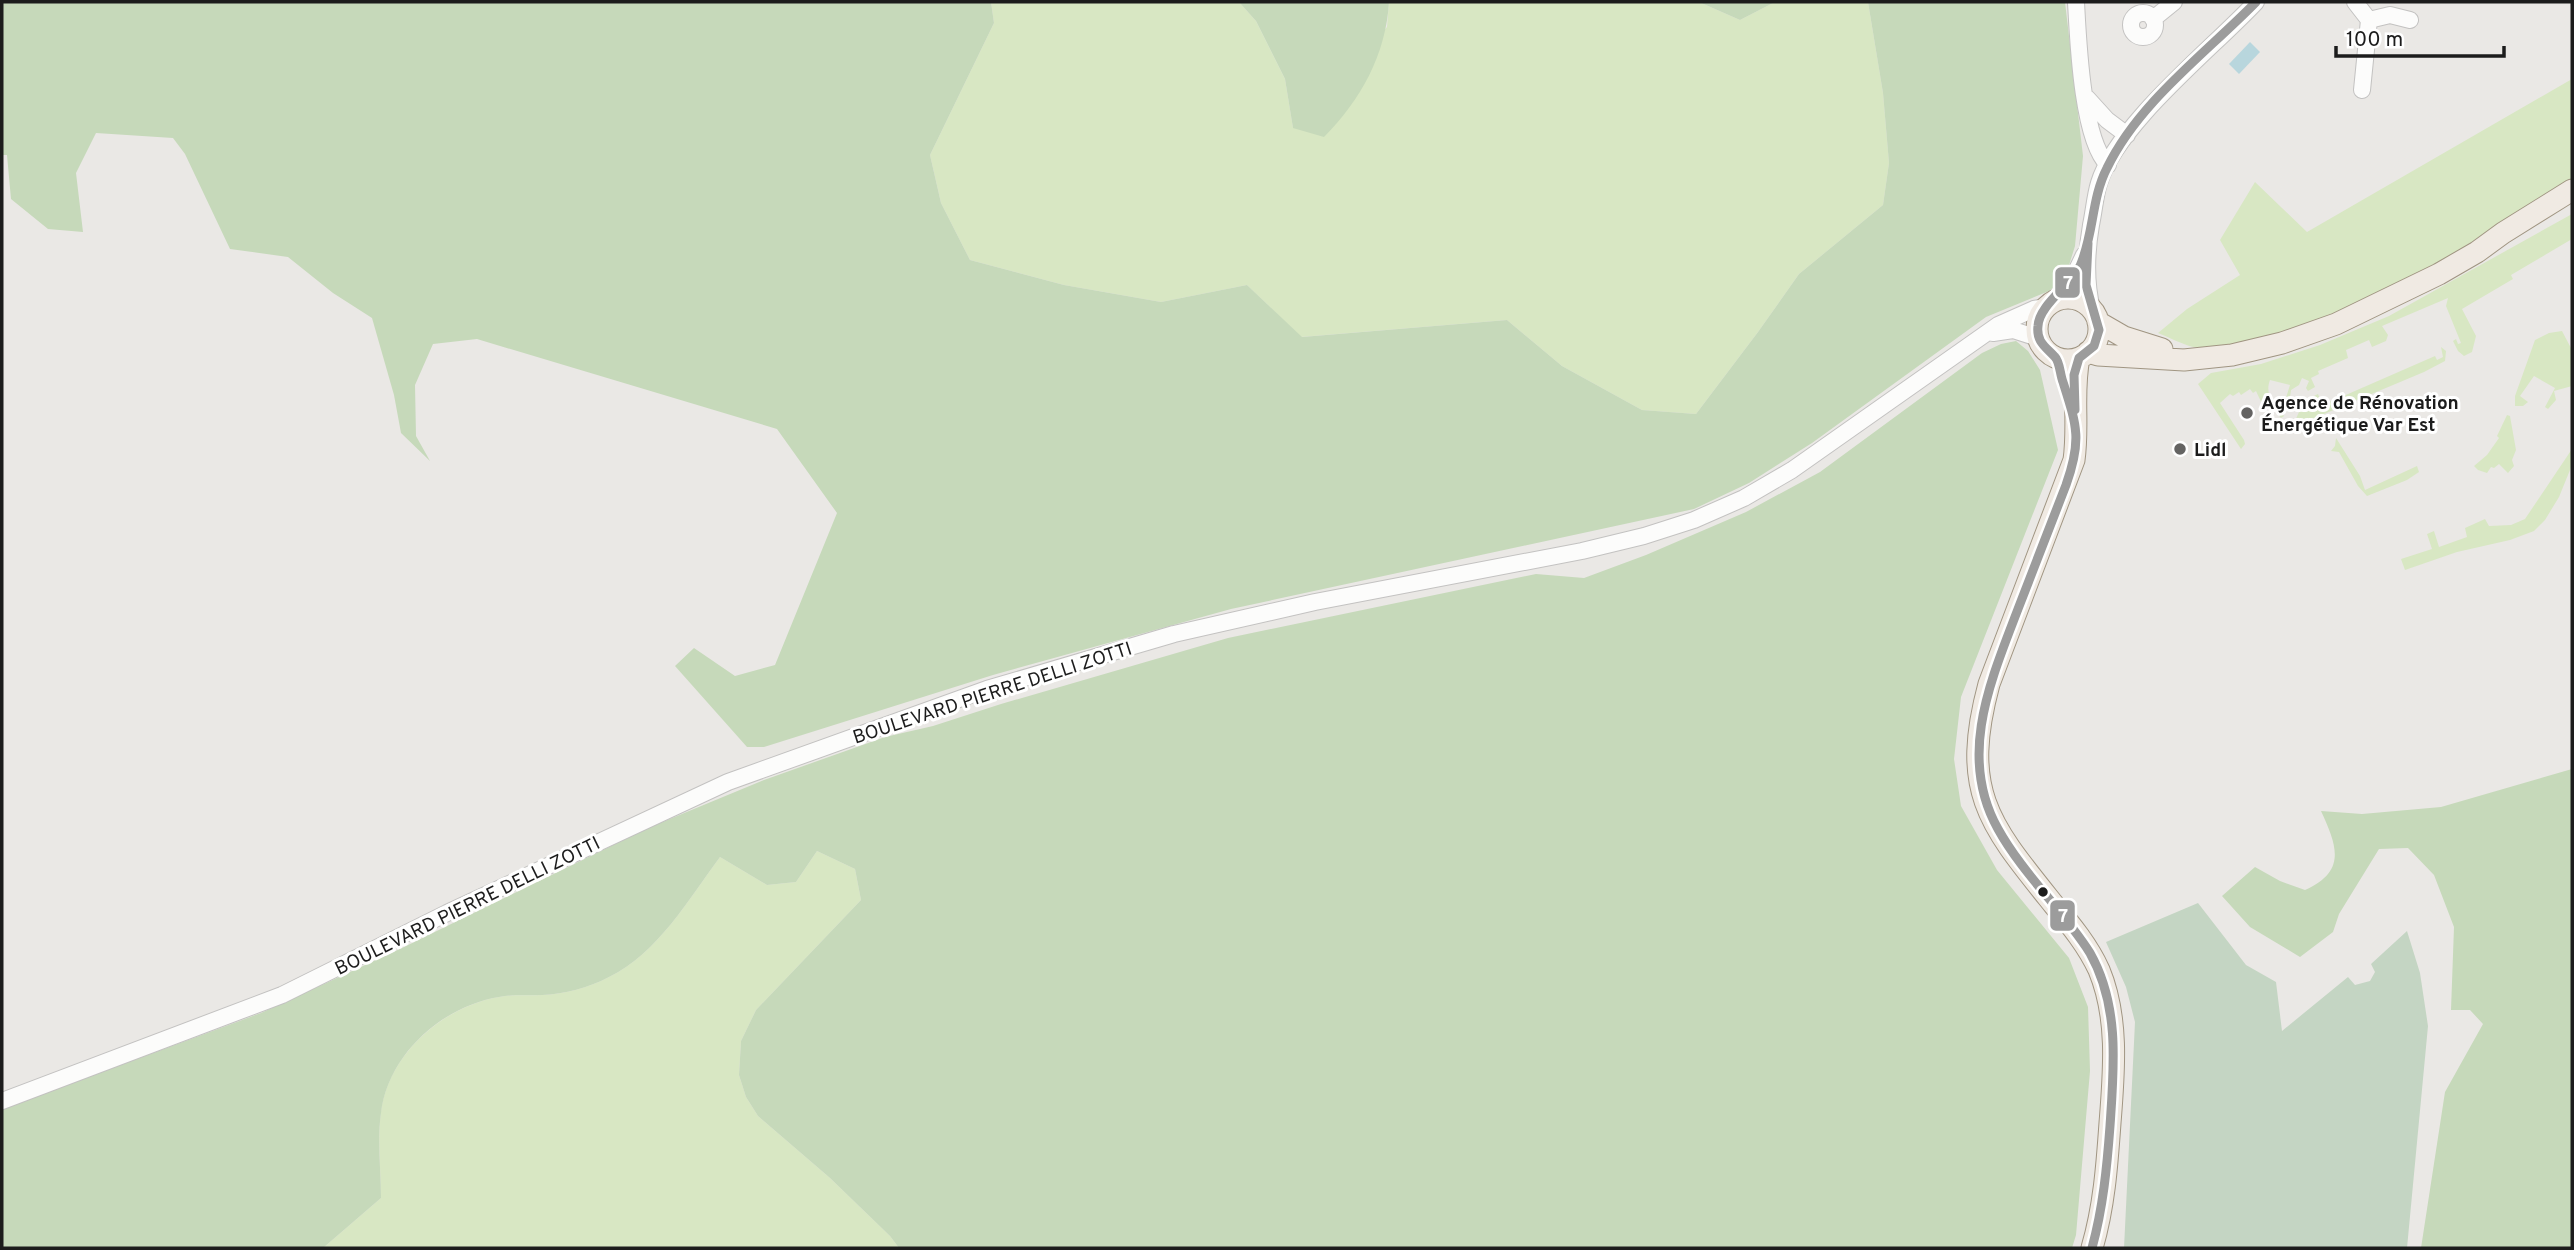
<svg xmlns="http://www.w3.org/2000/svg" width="2574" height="1250" viewBox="0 0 2574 1250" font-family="Overpass,sans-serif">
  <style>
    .grass { fill: #d8e7c3 }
    .forest { fill: #c6d9ba }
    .cemetery { fill: #c4d5c3 }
    .water { fill: #b8d6dd }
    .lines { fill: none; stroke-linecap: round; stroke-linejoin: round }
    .minor-casing { stroke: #c3c2c1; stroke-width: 18 }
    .major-casing { stroke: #a09582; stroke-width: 23 }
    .minor { stroke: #fcfcfb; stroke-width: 16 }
    .major { stroke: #f0eae3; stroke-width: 21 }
    .bus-1-casing { stroke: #fff; stroke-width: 14 }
    .bus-1 { stroke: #9c9c9c; stroke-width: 9 }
    .poi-dot { fill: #646362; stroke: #fff; stroke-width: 2.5 }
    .bus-dot { fill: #1c1c1c; stroke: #fff; stroke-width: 2.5 }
    .labels { text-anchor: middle; stroke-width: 6; stroke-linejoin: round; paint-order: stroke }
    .poi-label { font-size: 19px; font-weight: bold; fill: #1c1c1c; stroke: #fff; text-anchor: start }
    .street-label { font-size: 19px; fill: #1c1c1c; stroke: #fff }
    .line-badge { stroke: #fff; stroke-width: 2.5 }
    .badge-label { font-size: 19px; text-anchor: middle; font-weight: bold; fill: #fff }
  </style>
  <rect width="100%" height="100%" fill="#eae8e5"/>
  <path class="grass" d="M 991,2 L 1239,2 L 1256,21 L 1285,79 L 1293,128 L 1387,27 L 1389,2 L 1699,2 L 1740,20 L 1775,2 L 1868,2 L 1883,93 L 1889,163 L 1883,205 L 1799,274 L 1758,332 L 1696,414 L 1642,410 L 1562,366 L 1507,320 L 1301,337 L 1247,285 L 1161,302 L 1064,285 L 970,260 L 941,203 L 930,155 L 994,23 Z
    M 2572,79 L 2572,182 C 2471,246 2365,319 2246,342 C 2230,345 2209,350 2193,347 C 2181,344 2169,337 2158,333 L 2187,309 L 2240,275 L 2220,240 L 2255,182 L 2307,232 Z
    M 2572,214 L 2572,239 L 2511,275 L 2513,279 L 2462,309 L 2476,336 L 2472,352 L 2464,356 L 2458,351 L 2453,341 L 2456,339 L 2458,344 L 2461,343 L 2446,306 L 2448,298 L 2382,326 L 2388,335 L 2386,341 L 2372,347 L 2369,340 L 2346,350 L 2348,358 L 2318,371 L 2319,374 L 2311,378 L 2315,387 L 2308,391 L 2306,388 L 2309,381 L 2302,378 L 2299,385 L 2291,390 L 2289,404 L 2285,401 L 2290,385 L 2270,380 C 2264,396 2275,404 2284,416 L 2281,418 L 2269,403 L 2263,406 L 2256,391 L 2253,393 L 2250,389 L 2241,395 L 2239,392 L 2233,396 L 2230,394 L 2220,403 L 2244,440 L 2245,444 L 2241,449 L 2198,384 L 2211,373 L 2261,364 L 2320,345 L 2389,316 Z
    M 2562,331 L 2572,350 L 2572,386 L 2554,391 L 2556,400 L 2548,409 L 2545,407 L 2555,388 L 2534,376 L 2520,396 L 2528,402 L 2523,406 L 2515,406 L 2515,396 L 2535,340 L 2549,333 Z
    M 2441,347 L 2446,351 L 2445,361 L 2424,372 L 2312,419 L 2300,428 L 2294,424 C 2300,409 2303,401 2318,394 L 2322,404 L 2332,401 L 2435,356 L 2437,360 L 2443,357 Z
    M 2507,415 L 2510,416 L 2516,450 L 2512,460 L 2514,466 L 2508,473 L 2499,464 L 2494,468 L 2491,467 L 2487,473 L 2478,470 L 2474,466 L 2487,455 L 2499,438 L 2497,436 Z
    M 2336,438 L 2360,476 L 2365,490 L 2417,466 L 2419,472 L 2407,480 L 2367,496 L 2358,486 L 2339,452 L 2331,451 L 2335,446 Z
    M 2572,449 L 2572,465 L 2559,497 L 2545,520 L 2534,531 L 2510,540 L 2457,552 L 2405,570 L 2401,559 L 2432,549 L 2427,534 L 2434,531 L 2439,547 L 2467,537 L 2465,528 L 2485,519 L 2489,526 L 2511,525 L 2525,519 Z
    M 817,851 L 855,869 L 861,900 L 756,1010 L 741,1041 L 739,1075 L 746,1097 L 758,1116 L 830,1178 L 890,1236 L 899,1248 L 323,1248 L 381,1198 C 381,1170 377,1140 381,1112 C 388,1054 444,1006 499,997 C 514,994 528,996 542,995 C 565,994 588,988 609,977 C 658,953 688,900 720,857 L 767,885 L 796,882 Z"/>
  <path class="forest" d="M 2,2 L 991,2 L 994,23 L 930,155 L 941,203 L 970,260 L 1064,285 L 1161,302 L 1247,285 L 1302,337 L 1507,320 L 1562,366 L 1642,410 L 1696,414 L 1758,332 L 1799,274 L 1883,205 L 1889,163 L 1883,93 L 1868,2 L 2065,2 L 2083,156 L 2075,246 L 2065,278 L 2049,291 L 1986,317 L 1812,443 L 1749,483 L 1694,509 L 1231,609 L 993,675 L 764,747 L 747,747 L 675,666 L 694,648 L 735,676 L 775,665 L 837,513 L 777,429 L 477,339 L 433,344 L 415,385 L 416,436 L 430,461 L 401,433 L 394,395 L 372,318 L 333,293 L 288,257 L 230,249 L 185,154 L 173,138 L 96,133 L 76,173 L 83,232 L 48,229 L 11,199 L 7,155 L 2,155 Z
    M 1239,2 L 1389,2 C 1386,54 1361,100 1324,137 L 1293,128 L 1285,79 L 1256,21 Z
    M 1699,2 L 1775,2 L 1740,20 Z
    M 2016,341 L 2028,351 L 2040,370 L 2058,450 L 1961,697 L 1954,759 L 1961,806 L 1997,870 L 2069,958 L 2088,1007 L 2090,1071 L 2076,1235 L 2072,1248 L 899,1248 L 890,1236 L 830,1178 L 758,1116 L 746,1097 L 739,1075 L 741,1041 L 756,1010 L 861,900 L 855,869 L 817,851 L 796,882 L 767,885 L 720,857 C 688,900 658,953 609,977 C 588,988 565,994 542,995 C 528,996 514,994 499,997 C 443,1006 388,1054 381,1113 C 377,1140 381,1170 381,1198 L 323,1248 L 2,1248 L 2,1109 L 261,1013 L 402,948 L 648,828 L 764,780 L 885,737 L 933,726 L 1001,704 L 1228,638 L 1536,574 L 1584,578 L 1646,555 L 1746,512 L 1820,472 L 1982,353 L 2001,344 Z
    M 2572,769 L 2572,1248 L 2421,1248 L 2445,1092 L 2483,1024 L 2470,1010 L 2451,1010 L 2454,927 L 2434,875 L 2408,848 L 2379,849 L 2339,914 L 2333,932 L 2300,957 L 2250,927 L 2222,896 L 2255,867 L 2280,881 L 2305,890 C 2347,871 2337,846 2321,811 L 2362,814 L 2441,807 Z"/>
  <path class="cemetery" d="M 2198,903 L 2246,965 L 2276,982 L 2282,1031 L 2348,977 L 2355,985 L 2370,981 L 2375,972 L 2371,964 L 2407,931 L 2420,973 L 2428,1026 L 2407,1248 L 2124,1248 L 2135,1022 L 2126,987 L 2106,942 Z"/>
  <path class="water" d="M 2250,42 L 2260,52 L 2239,74 L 2229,64 Z"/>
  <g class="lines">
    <defs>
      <path id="minor" d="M 2076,2 C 2078,39 2082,140 2108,165
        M 2355,2 L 2369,20 L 2362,90
        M2131 25a12 12 0 1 1 24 0a12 12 0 1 1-24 0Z
        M 2153,19 L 2174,2
        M 2369,20 L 2390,15 L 2410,20
        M 2087,98 L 2107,120 L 2127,135
        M 2054,301 L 2073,278 L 2084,255
        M 2092,309 C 2085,281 2086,254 2091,225 C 2094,211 2095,196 2099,183 C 2117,124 2212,49 2256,2
        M 1993,333 L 2013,330 L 2038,338
        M 2,1101 L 282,995 L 447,913 L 728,782 L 987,689 L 1174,634 L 1315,602 L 1582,551 L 1644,536 L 1694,520 L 1744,498 L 1792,470 L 1998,325 L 2034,309 L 2046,307"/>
      <path id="major" d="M2037 329a31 31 0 1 1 62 0a31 31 0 1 1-62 0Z
        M 2098,322 L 2124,337 L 2162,349
        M 2088,352 L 2098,355 L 2184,360 L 2232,355 L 2282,343 L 2336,324 L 2439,274 L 2477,252 L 2503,233 L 2572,190
        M 2079,358 C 2072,392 2079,425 2074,460 L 1989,684 C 1960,792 1989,824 2054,905 C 2071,925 2088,946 2099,970 C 2119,1018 2114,1072 2110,1123 C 2107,1166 2104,1207 2092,1248"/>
    </defs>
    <use href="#minor" class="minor-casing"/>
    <use href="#major" class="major-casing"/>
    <use href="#minor" class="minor"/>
    <use href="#major" class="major"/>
    <defs>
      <path id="bus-1" d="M 2075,410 L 2074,375 L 2079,358 L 2094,346 L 2099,330 L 2086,285 L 2088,243
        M 2092,1248 C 2103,1208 2107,1167 2110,1126 C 2114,1067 2120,1006 2090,953 C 2062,909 2023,874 1998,829 C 1957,756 1991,680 2018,609 C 2034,568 2050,527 2066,485 C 2082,440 2077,426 2063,382 C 2060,375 2060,362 2055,357 C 2046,347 2036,342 2038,326 C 2039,305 2070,286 2080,266 C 2094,235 2091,199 2107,168 C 2139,102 2205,54 2256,2"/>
    </defs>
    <use href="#bus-1" class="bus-1-casing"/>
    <use href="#bus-1" class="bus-1"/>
  </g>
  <g class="poi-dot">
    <circle cx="2247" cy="413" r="7"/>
    <circle cx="2180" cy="449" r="7"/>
  </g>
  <circle class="bus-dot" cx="2043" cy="892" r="6"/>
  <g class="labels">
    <g class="poi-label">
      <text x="2261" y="409">Agence de Rénovation<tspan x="2261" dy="22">Énergétique Var Est</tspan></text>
      <text x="2194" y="456">Lidl</text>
    </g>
    <g class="street-label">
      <text transform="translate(992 692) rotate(-18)" y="7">BOULEVARD PIERRE DELLI ZOTTI</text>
      <text transform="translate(467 905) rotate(-26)" y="7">BOULEVARD PIERRE DELLI ZOTTI</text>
    </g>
  </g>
  <g class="line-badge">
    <rect x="2054" y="266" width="27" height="33" rx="7" fill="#9c9c9c"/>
    <rect x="2049" y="899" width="27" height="33" rx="7" fill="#9c9c9c"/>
  </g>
  <g class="badge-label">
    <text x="2068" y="289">7</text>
    <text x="2063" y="922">7</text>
  </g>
  <rect width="2574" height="1250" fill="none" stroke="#1c1c1c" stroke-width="7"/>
  <path d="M2336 46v10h168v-10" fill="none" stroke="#1c1c1c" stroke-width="3.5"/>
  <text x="2346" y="46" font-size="21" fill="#1c1c1c" stroke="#ffffff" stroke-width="5" paint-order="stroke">100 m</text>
</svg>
